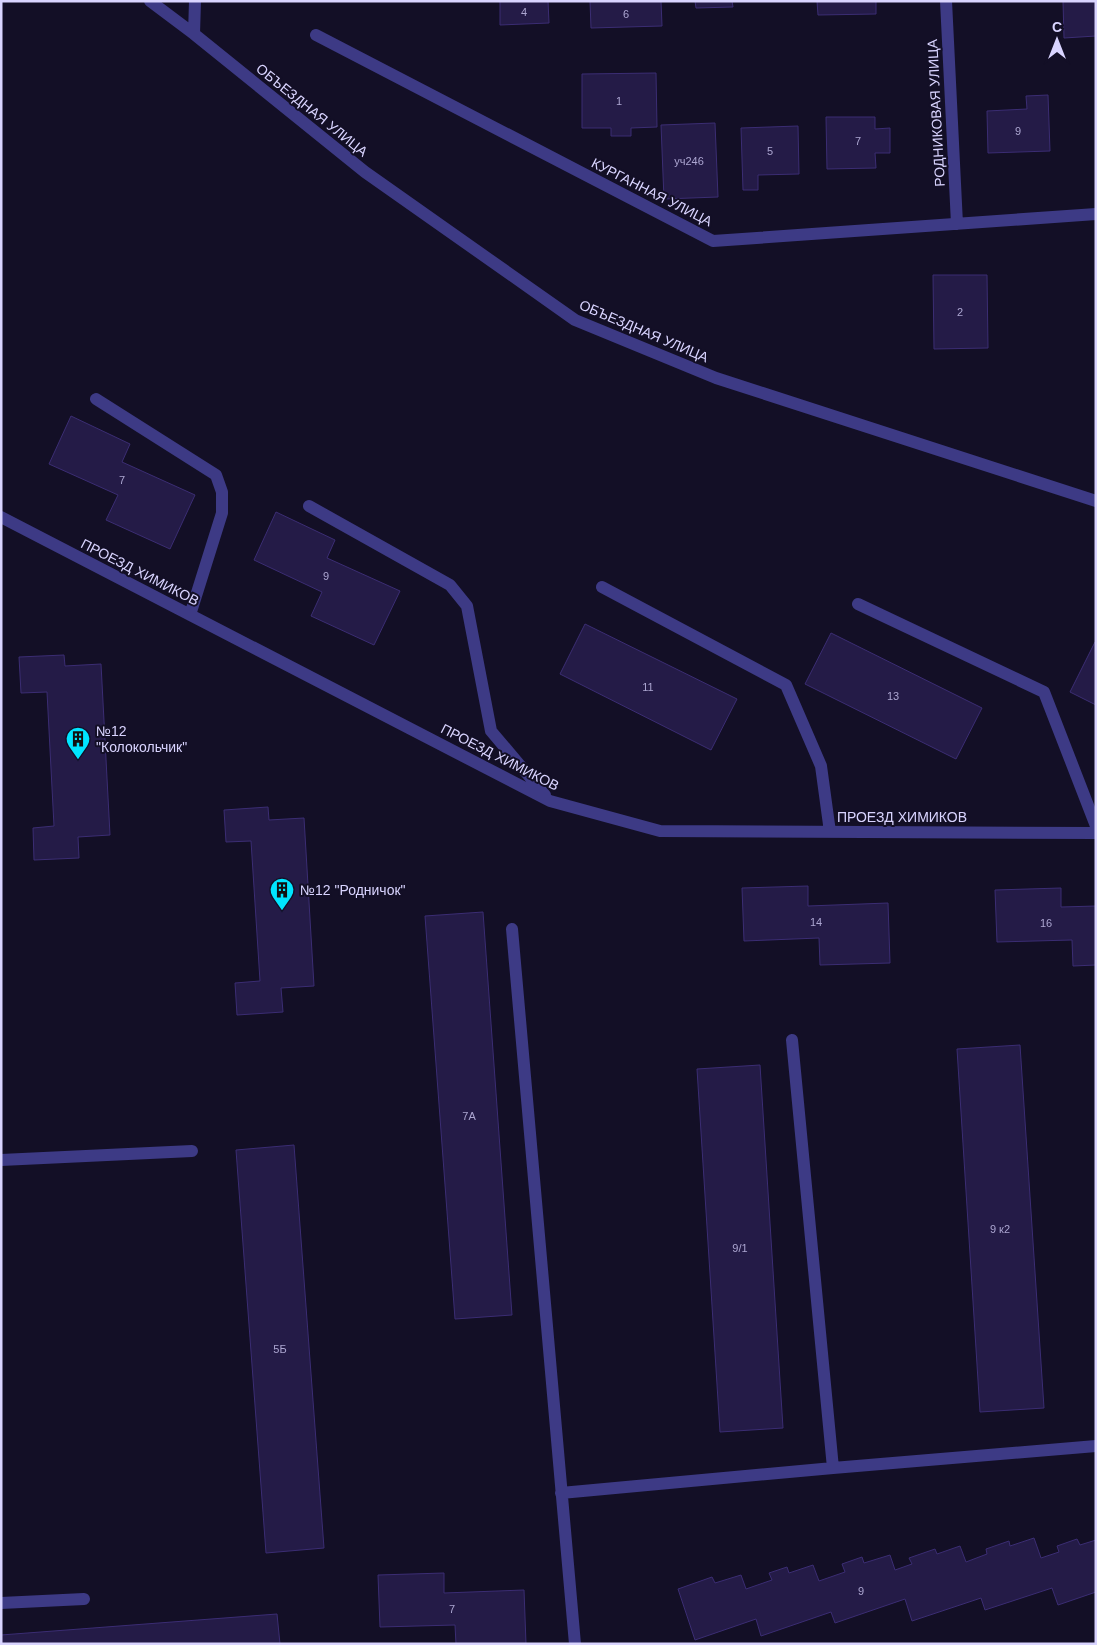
<svg xmlns="http://www.w3.org/2000/svg" width="1097" height="1645" viewBox="0 0 1097 1645" font-family="Helvetica,sans-serif">
  <style>
    .building { fill: #241b47; stroke: #3b2d73 }
    .lines { fill: none; stroke-linecap: round; stroke-linejoin: round }
    .minor { stroke: #3d3a85; stroke-width: 12 }
    .labels { text-anchor: middle; stroke-width: 4; stroke-linejoin: round; paint-order: stroke }
    .number-label { font-size: 11px; fill: #aca6d1 }
    .street-label { font-size: 14px; fill: #d9d4ff; stroke: #130f26 }
    .poi-label { font-size: 14px; fill: #d9d4ff; stroke: #130f26; text-anchor: start }
  </style>
  <rect width="100%" height="100%" fill="#130f26"/>
  <path class="building" d="M 500,1 L 548,1 L 549,23 L 500,25 Z
    M 590,1 L 661,1 L 662,26 L 591,28 Z
    M 695,1 L 732,1 L 733,7 L 696,8 Z
    M 817,1 L 876,1 L 876,14 L 818,15 Z
    M 1063,1 L 1096,1 L 1096,36 L 1064,38 Z
    M 656,73 L 657,127 L 631,128 L 631,136 L 611,136 L 611,128 L 582,128 L 582,74 Z
    M 1048,95 L 1050,151 L 988,153 L 987,111 L 1027,109 L 1026,96 Z
    M 826,117 L 875,117 L 875,129 L 890,128 L 890,153 L 875,153 L 876,168 L 827,169 Z
    M 715,123 L 718,197 L 664,199 L 661,125 Z
    M 798,126 L 799,174 L 758,175 L 758,190 L 743,190 L 741,128 Z
    M 933,275 L 987,275 L 988,348 L 934,349 Z
    M 71,416 L 130,444 L 122,462 L 195,495 L 170,549 L 106,520 L 118,495 L 49,464 Z
    M 276,512 L 335,540 L 327,558 L 400,591 L 374,645 L 311,616 L 322,592 L 254,560 Z
    M 585,624 L 737,699 L 711,750 L 560,674 Z
    M 831,633 L 982,708 L 956,759 L 805,684 Z
    M 1095,642 L 1096,642 L 1096,705 L 1070,692 Z
    M 64,655 L 65,666 L 101,664 L 110,835 L 78,837 L 79,858 L 34,860 L 33,828 L 54,826 L 47,692 L 21,693 L 19,657 Z
    M 268,807 L 269,820 L 304,818 L 314,986 L 281,988 L 283,1012 L 237,1015 L 235,983 L 260,981 L 251,841 L 226,842 L 224,810 Z
    M 808,886 L 808,906 L 888,903 L 890,963 L 820,965 L 819,938 L 744,941 L 742,888 Z
    M 1061,888 L 1061,907 L 1096,906 L 1096,965 L 1073,966 L 1072,940 L 997,942 L 995,890 Z
    M 483,912 L 512,1315 L 455,1319 L 425,916 Z
    M 1020,1045 L 1044,1408 L 980,1412 L 957,1049 Z
    M 760,1065 L 783,1428 L 720,1432 L 697,1069 Z
    M 294,1145 L 324,1548 L 266,1553 L 236,1150 Z
    M 1034,1538 L 1041,1558 L 1059,1552 L 1057,1546 L 1077,1539 L 1080,1545 L 1096,1540 L 1096,1592 L 1058,1605 L 1052,1588 L 985,1610 L 981,1598 L 912,1621 L 905,1599 L 835,1623 L 831,1612 L 761,1636 L 756,1619 L 695,1640 L 678,1589 L 712,1577 L 715,1583 L 741,1575 L 746,1589 L 772,1580 L 769,1573 L 787,1567 L 789,1573 L 813,1565 L 819,1581 L 845,1572 L 842,1564 L 862,1557 L 864,1563 L 890,1555 L 895,1570 L 912,1564 L 909,1558 L 935,1549 L 937,1554 L 960,1546 L 966,1562 L 987,1554 L 986,1549 L 1009,1541 L 1010,1546 Z
    M 444,1573 L 444,1593 L 524,1590 L 526,1644 L 456,1644 L 455,1625 L 380,1627 L 378,1575 Z
    M 277,1614 L 280,1644 L 1,1644 L 1,1635 Z"/>
  <g class="lines">
    <path class="minor" d="M 150,1 L 194,34 L 195,1
      M 946,1 L 957,224
      M 194,34 L 365,172 L 575,320 L 716,378 L 1096,501
      M 316,35 L 713,241 L 1096,214
      M 96,399 L 216,475 L 222,492 L 222,513 L 190,615
      M 309,506 L 450,585 L 467,606 L 491,731 L 545,795
      M 1,517 L 550,801 L 660,831 L 1096,833
      M 602,587 L 786,685 L 821,766 L 830,832
      M 858,604 L 1044,692 L 1096,826
      M 512,929 L 575,1644
      M 792,1040 L 833,1468
      M 1,1160 L 192,1151
      M 561,1493 L 833,1468 L 1096,1446
      M 1,1603 L 84,1599"/>
  </g>
  <defs>
    <symbol id="building-pin" viewBox="-11 -11 22 30"><path d="M0 17L-7.5 6A9.5 9.5 0 1 1 7.5 6Z" fill="#00e5ff" stroke="#130f26"/><path d="M-4-6H4V6H1V3H-1V6H-4ZM-2.5-4.3h1.7v1.8h-1.7ZM.8-4.3h1.7v1.8H.8ZM-2.5-1h1.7V.8h-1.7ZM.8-1h1.7V.8H.8Z" fill="#111"/></symbol>
  </defs>
  <g fill-rule="evenodd">
    <use href="#building-pin" x="64" y="725" width="28" height="38"/>
    <use href="#building-pin" x="268" y="876" width="28" height="38"/>
  </g>
  <g class="labels">
    <g class="number-label">
      <text x="524" y="16">4</text>
      <text x="626" y="18">6</text>
      <text x="619" y="105">1</text>
      <text x="1018" y="135">9</text>
      <text x="858" y="145">7</text>
      <text x="770" y="155">5</text>
      <text x="689" y="165">уч246</text>
      <text x="960" y="316">2</text>
      <text x="122" y="484">7</text>
      <text x="326" y="580">9</text>
      <text x="648" y="691">11</text>
      <text x="893" y="700">13</text>
      <text x="816" y="926">14</text>
      <text x="1046" y="927">16</text>
      <text x="469" y="1120">7А</text>
      <text x="1000" y="1233">9 к2</text>
      <text x="740" y="1252">9/1</text>
      <text x="280" y="1353">5Б</text>
      <text x="861" y="1595">9</text>
      <text x="452" y="1613">7</text>
    </g>
    <g class="street-label">
      <text transform="translate(312 110) rotate(39)" y="5">ОБЪЕЗДНАЯ УЛИЦА</text>
      <text transform="translate(936 113) rotate(-93)" y="5">РОДНИКОВАЯ УЛИЦА</text>
      <text transform="translate(652 192) rotate(27)" y="5">КУРГАННАЯ УЛИЦА</text>
      <text transform="translate(644 331) rotate(23)" y="5">ОБЪЕЗДНАЯ УЛИЦА</text>
      <text transform="translate(140 572) rotate(27)" y="5">ПРОЕЗД ХИМИКОВ</text>
      <text transform="translate(500 757) rotate(27)" y="5">ПРОЕЗД ХИМИКОВ</text>
      <text x="902" y="822">ПРОЕЗД ХИМИКОВ</text>
    </g>
    <g class="poi-label">
      <text x="96" y="736">№12<tspan x="96" dy="16">"Колокольчик"</tspan></text>
      <text x="300" y="895">№12 "Родничок"</text>
    </g>
  </g>
  <rect width="1097" height="1645" fill="none" stroke="#d9d4ff" stroke-width="5"/>
  <g transform="translate(1057 40)" stroke="#130f26" stroke-width="4" paint-order="stroke">
  <path d="M0-4L9 19L0 12L-9 19Z" fill="#d9d4ff"/>
  <text y="-8" font-size="14" font-weight="bold" text-anchor="middle" fill="#d9d4ff">С</text>
  </g>
</svg>
